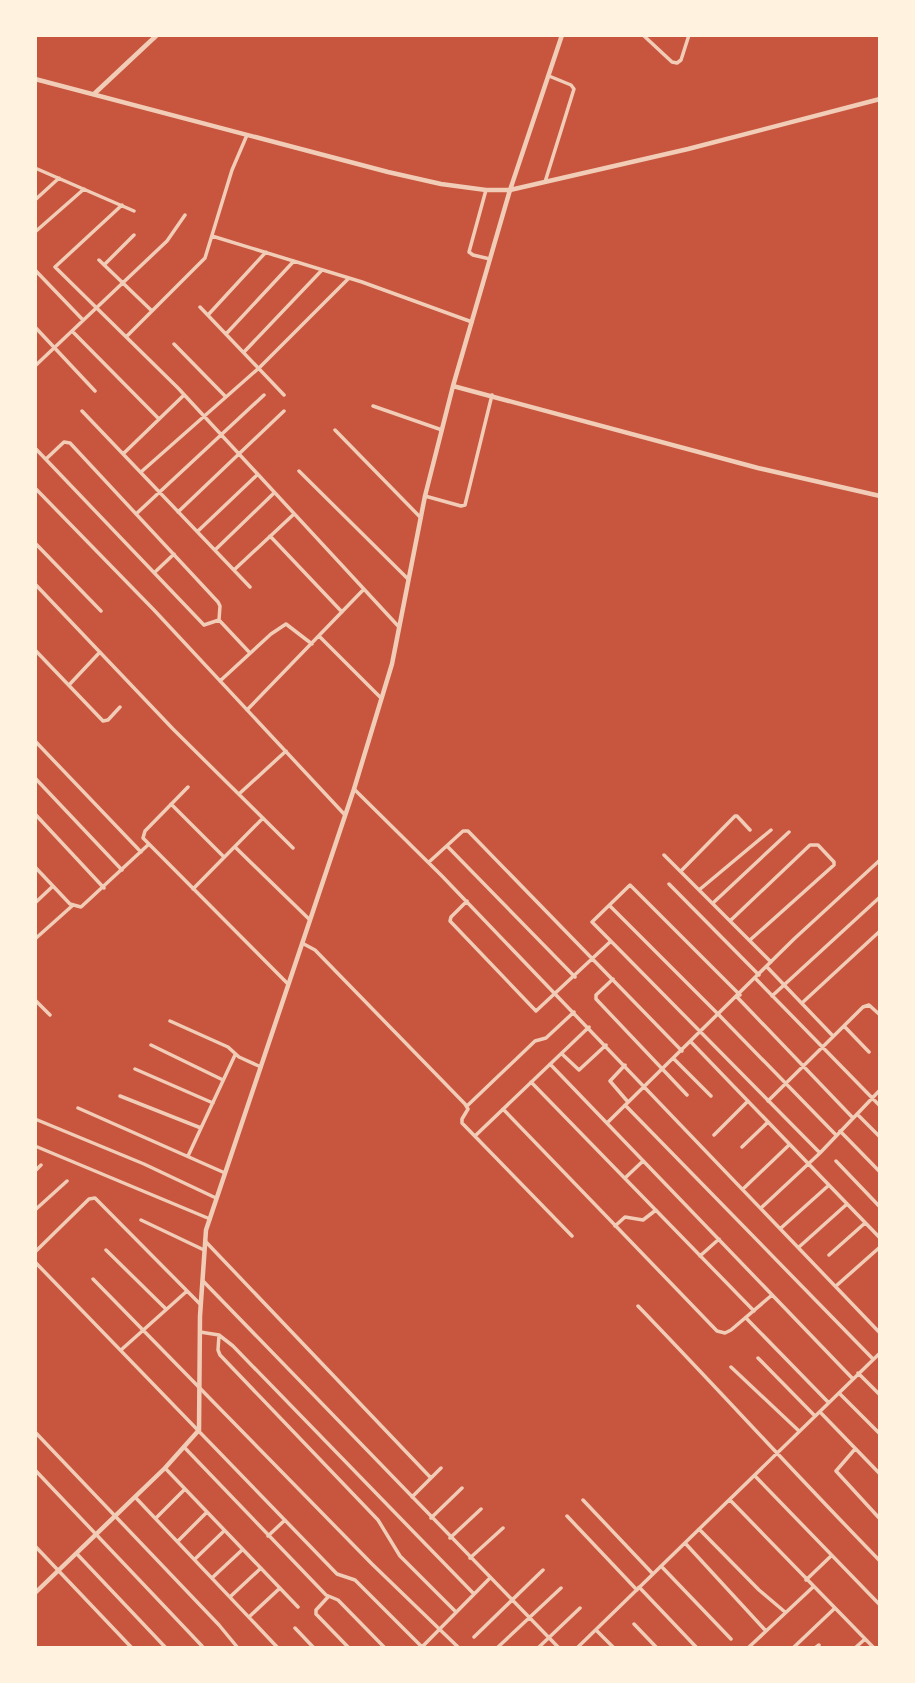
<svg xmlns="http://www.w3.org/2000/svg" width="915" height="1683" viewBox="0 0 915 1683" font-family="'Alegreya Sans',sans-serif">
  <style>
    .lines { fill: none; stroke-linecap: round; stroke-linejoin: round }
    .minor { stroke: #f1ccb7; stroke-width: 3.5 }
    .tertiary { stroke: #f1ccb7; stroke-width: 4.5 }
  </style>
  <rect width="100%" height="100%" fill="#c8553d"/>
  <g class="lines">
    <path class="minor" d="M 643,35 L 672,62 L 677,63 L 681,60 L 689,35
      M 35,168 L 134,211
      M 545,182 L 574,89 L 571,85 L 549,76
      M 486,190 L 469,252 L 473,255 L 490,259
      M 35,200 L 59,178
      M 122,205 L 55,267 L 178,388 L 399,627
      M 35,232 L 84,189
      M 212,236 L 362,282 L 472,322
      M 99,260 L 152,311
      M 104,265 L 134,235
      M 35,270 L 83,320
      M 200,307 L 284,395
      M 208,315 L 266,252
      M 35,327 L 95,391
      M 72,331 L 159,419
      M 226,334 L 294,261
      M 127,336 L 205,258 L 232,170 L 247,135
      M 174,344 L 225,396
      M 244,352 L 322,270
      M 35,366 L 167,241 L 185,215
      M 373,406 L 442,430
      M 82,411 L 250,587
      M 335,430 L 421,518
      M 35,448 L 204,625 L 219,620
      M 123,454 L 184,395
      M 46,459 L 64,442 L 70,443 L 218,602 L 220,606 L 219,620 L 250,653
      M 299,471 L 408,579
      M 141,472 L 260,367 L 349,278
      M 35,488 L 154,610 L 345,815
      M 425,496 L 461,506 L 465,505 L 492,395
      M 178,512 L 284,411
      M 136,514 L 264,395
      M 198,531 L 257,475
      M 270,536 L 342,612
      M 35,543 L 101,611
      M 215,550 L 274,493
      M 234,570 L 294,514
      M 155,572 L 174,554
      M 35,584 L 173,729 L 293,848
      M 319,636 L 381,698
      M 35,650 L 103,721 L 108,720 L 120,707
      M 220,681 L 271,634 L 286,624 L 312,644
      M 69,685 L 100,652
      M 247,710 L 364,589
      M 35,741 L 141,852
      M 35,778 L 122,870
      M 188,787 L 145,831 L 143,838 L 288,984
      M 354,789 L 442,876 L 880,1333
      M 239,794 L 286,751
      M 171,804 L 224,857
      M 35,814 L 104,888
      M 447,846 L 575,977
      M 235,847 L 310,920
      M 664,855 L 771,962
      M 429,862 L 463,831 L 468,831 L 682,1051
      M 35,867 L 70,904 L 81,907 L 149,844
      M 681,871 L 735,816 L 737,816 L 750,830
      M 669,884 L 759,975
      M 193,889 L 263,818
      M 699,890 L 771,830
      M 467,901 L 451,917 L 450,921 L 536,1011 L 610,942
      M 35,903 L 53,886
      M 713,903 L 789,832
      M 610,906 L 719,1015 L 836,1135
      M 730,921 L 810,845 L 818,845 L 834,862 L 834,865 L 750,940
      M 35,939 L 72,906
      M 302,943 L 315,950 L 465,1104 L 468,1109 L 462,1119 L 462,1123 L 572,1236
      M 880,964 L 880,968
      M 767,967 L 833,1036
      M 613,979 L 596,995 L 596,999 L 687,1095
      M 756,979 L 880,1106
      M 740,995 L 630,885 L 592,922 L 820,1153
      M 772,996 L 880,897
      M 737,997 L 853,1118
      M 35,1000 L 50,1015
      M 802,1003 L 880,931
      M 170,1021 L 228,1047 L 239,1057 L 261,1067
      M 844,1026 L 869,1052
      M 691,1042 L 880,1238
      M 151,1045 L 223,1080
      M 562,1054 L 579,1070 L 606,1045
      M 674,1059 L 711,1096
      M 550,1064 L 853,1379
      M 625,1065 L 610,1081 L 628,1102
      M 135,1069 L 213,1103
      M 531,1082 L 754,1311
      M 120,1096 L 201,1128
      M 768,1101 L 863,1007 L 869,1005 L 880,1015
      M 625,1105 L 873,1359
      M 467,1106 L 535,1041 L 546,1038 L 574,1012
      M 78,1108 L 225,1173
      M 503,1109 L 717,1331 L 725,1333 L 731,1330 L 772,1295
      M 857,1114 L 880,1137
      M 35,1119 L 144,1164 L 216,1198
      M 607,1123 L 794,939 L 880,860
      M 840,1131 L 880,1172
      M 714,1135 L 748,1101
      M 475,1136 L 589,1027
      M 35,1146 L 210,1219
      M 742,1147 L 768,1122
      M 188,1156 L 235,1055
      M 836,1161 L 880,1207
      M 35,1171 L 41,1165
      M 625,1178 L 643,1161
      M 743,1189 L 789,1145
      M 761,1208 L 820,1153 L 880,1090
      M 35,1210 L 67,1181
      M 141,1220 L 204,1250
      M 615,1226 L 625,1217 L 643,1220 L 656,1210
      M 781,1228 L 829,1185
      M 206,1242 L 431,1478
      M 799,1247 L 847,1204
      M 106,1250 L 166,1309
      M 35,1252 L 89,1199 L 95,1198 L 201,1305
      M 829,1255 L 865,1223
      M 700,1256 L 719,1239
      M 35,1262 L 337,1574 L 355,1580 L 423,1648
      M 93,1279 L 372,1564 L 459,1648
      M 203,1281 L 559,1648
      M 836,1286 L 880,1247
      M 638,1306 C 719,1390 798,1477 880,1561
      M 747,1319 L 828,1402
      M 200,1332 L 219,1335 L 233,1346 L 474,1594
      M 219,1335 L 218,1350 L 220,1355 L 378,1520 L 400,1556 L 456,1612
      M 121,1350 L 187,1291
      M 758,1358 L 815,1416
      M 731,1367 L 799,1431
      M 858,1373 L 880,1395
      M 839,1393 L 880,1434
      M 820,1412 L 880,1474
      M 35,1432 L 219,1625 L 238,1648
      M 184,1447 L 326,1595 L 338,1600 L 385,1648
      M 855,1449 L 836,1471 L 880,1519
      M 165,1468 L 298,1607
      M 35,1470 L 202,1646
      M 755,1476 L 880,1605
      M 135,1497 L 278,1648
      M 412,1497 L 441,1468
      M 583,1500 L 653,1574
      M 730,1500 L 874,1648
      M 567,1516 L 637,1590
      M 156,1518 L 185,1489
      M 431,1518 L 462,1488
      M 699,1529 L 759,1590 L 785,1612
      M 268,1536 L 285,1520
      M 450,1538 L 481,1509
      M 178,1541 L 207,1512
      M 685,1543 L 766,1631
      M 35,1546 L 132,1648
      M 77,1554 L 166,1648
      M 196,1558 L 224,1531
      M 470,1558 L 503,1528
      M 661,1566 L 731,1639
      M 213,1577 L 242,1550
      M 806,1580 L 831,1556
      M 639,1587 L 697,1648
      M 231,1596 L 261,1568
      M 328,1597 L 316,1610 L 316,1614 L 349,1648
      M 250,1616 L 280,1588
      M 634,1624 L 657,1648
      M 295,1628 L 314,1648
      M 596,1630 L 614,1648
      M 474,1637 L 543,1570
      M 422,1647 L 489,1579
      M 497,1648 L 561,1588
      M 538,1648 L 580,1608
      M 577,1648 L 880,1353
      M 748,1648 L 813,1587
      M 793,1648 L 835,1608
      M 815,1648 L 819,1645
      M 855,1648 L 865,1639"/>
    <path class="tertiary" d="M 35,79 L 388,172 L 441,184 L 486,190 L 510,190 L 688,149 L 880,99
      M 94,94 L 157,35
      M 453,386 L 758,468 L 880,496
      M 35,1593 L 165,1468 L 199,1430 L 200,1316 L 206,1230 L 354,789 L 392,664 L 425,496 L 453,386 L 510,190 L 562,35"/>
  </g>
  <rect width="915" height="1683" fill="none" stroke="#fff3e0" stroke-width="74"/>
</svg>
